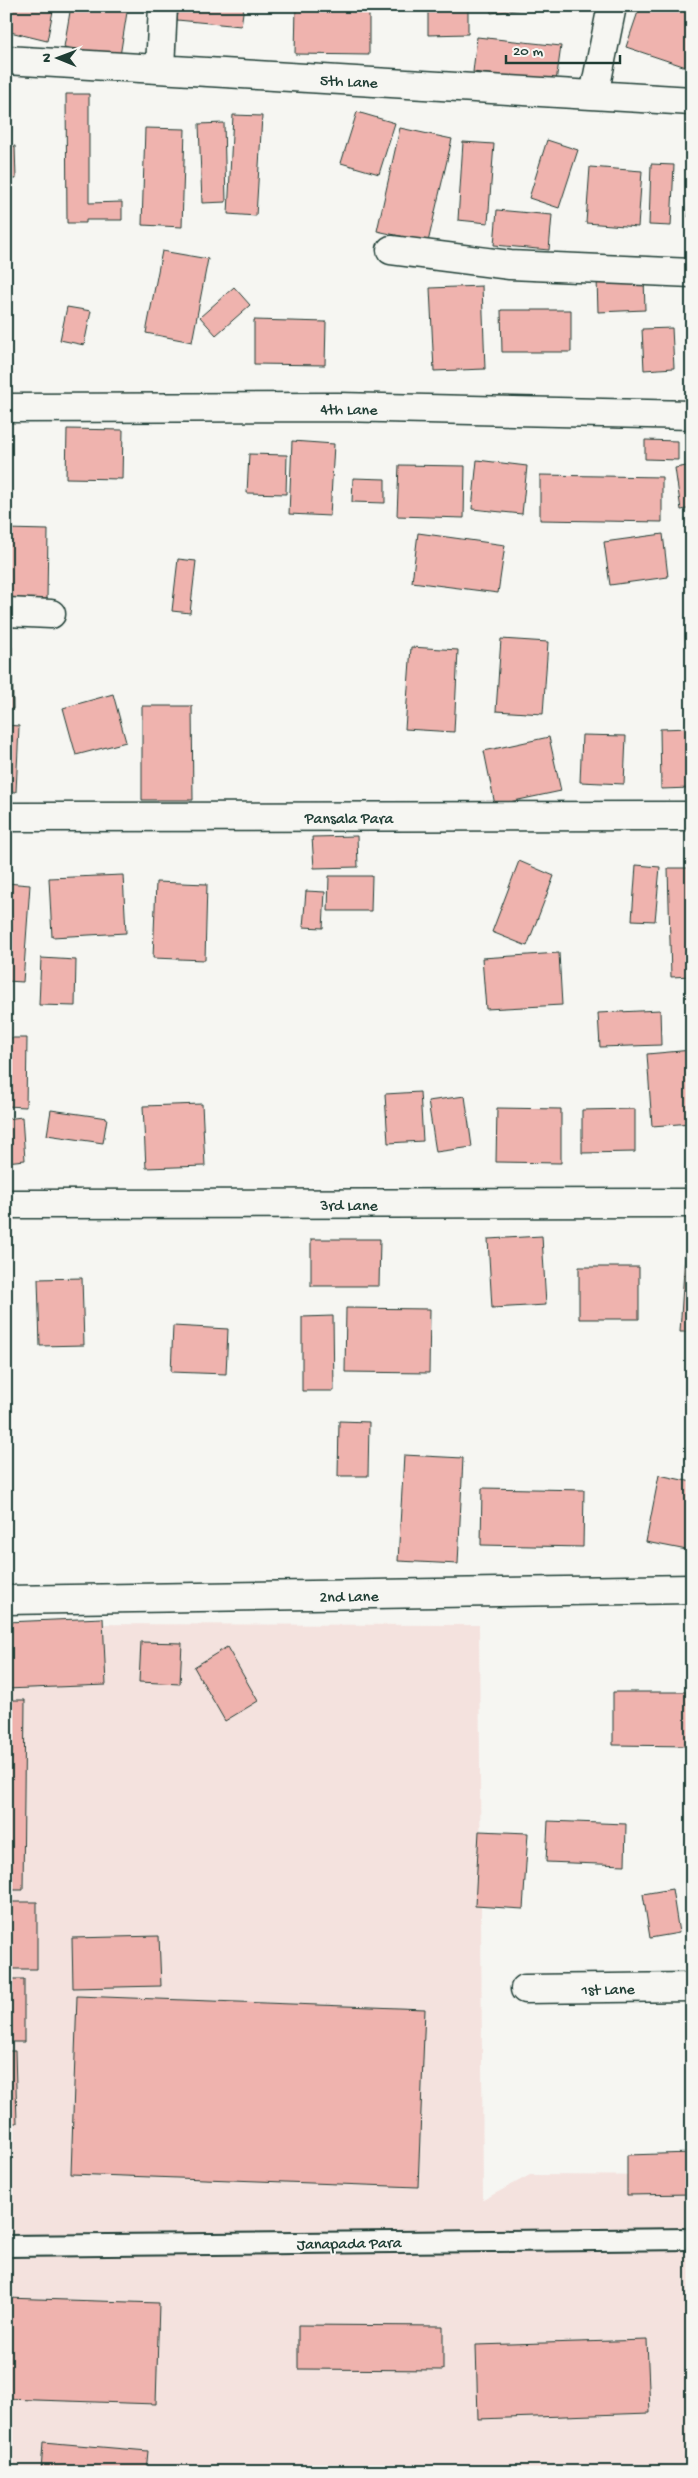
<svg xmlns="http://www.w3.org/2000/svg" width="698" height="2478" viewBox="0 0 698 2478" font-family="'Gochi Hand',sans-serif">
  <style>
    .built { fill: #f4e2de }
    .building { fill: #efb3ae; stroke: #1f3d34 }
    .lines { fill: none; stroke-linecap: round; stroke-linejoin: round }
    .lane-casing { stroke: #1f3d34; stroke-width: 24 }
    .street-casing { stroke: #1f3d34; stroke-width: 31 }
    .lane { stroke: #f6f6f2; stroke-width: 20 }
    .street { stroke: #f6f6f2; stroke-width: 28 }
    .labels { text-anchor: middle; stroke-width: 4; stroke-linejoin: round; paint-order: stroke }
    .street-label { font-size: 16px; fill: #1f3d34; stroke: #f6f6f2 }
  </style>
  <rect width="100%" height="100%" fill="#f6f6f2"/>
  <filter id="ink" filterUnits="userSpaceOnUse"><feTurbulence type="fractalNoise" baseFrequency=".02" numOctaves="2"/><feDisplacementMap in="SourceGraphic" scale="10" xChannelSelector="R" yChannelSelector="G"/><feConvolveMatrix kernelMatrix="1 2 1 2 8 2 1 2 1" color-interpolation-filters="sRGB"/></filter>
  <g filter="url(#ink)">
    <path class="built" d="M 6,1624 L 479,1625 L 483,2200 L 530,2175 L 692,2176 L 692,2472 L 6,2472 Z"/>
    <path class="building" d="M 6,6 L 54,6 L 47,41 L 6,31 Z
      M 71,6 L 128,6 L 120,56 L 64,47 Z
      M 179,6 L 244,6 L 241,26 L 177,20 Z
      M 296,6 L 369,6 L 369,55 L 295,54 Z
      M 428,6 L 468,6 L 468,34 L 428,35 Z
      M 490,6 L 540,6 L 540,7 L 491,13 Z
      M 640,6 L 683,6 L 692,9 L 692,69 L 626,47 Z
      M 477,37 L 561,46 L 556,82 L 473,72 Z
      M 66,94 L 89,94 L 89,203 L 122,202 L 122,220 L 86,220 L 86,223 L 67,223 Z
      M 357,112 L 395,123 L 379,174 L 341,163 Z
      M 233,115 L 262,116 L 256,216 L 228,214 Z
      M 224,123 L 226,202 L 202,203 L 199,124 Z
      M 145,128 L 185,129 L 182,227 L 142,225 Z
      M 400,128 L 452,139 L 428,242 L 377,231 Z
      M 547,140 L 578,150 L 559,208 L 529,198 Z
      M 463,142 L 494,144 L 488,223 L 458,220 Z
      M 6,146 L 15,146 L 16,179 L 6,179 Z
      M 651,164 L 674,165 L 671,226 L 649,225 Z
      M 590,167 L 642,171 L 638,227 L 586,223 Z
      M 692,181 L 692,217 L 688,217 Z
      M 497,210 L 552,215 L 549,250 L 494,245 Z
      M 162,251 L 208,259 L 192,342 L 146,333 Z
      M 644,278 L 645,310 L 598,312 L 597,279 Z
      M 482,286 L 485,369 L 434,371 L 430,288 Z
      M 234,287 L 250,305 L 216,335 L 200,317 Z
      M 67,307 L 91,311 L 84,345 L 60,340 Z
      M 501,310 L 571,310 L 571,352 L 502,352 Z
      M 254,320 L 326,322 L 325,365 L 254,364 Z
      M 672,328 L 674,368 L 644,370 L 642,329 Z
      M 67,429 L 123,430 L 122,479 L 66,478 Z
      M 645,440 L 678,441 L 678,460 L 645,459 Z
      M 292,441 L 334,444 L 330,516 L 289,514 Z
      M 249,454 L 287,455 L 286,494 L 247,493 Z
      M 477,460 L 527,466 L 522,514 L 472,509 Z
      M 399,465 L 465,466 L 464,518 L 397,516 Z
      M 692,465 L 692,508 L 681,510 L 675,468 Z
      M 540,475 L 662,477 L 662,522 L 540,520 Z
      M 353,478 L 385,479 L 385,503 L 352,502 Z
      M 6,529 L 48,530 L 47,599 L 6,598 Z
      M 418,533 L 505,545 L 498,593 L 412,582 Z
      M 663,534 L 668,577 L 610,585 L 604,542 Z
      M 178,559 L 196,561 L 190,613 L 172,611 Z
      M 501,639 L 548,642 L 543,714 L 496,711 Z
      M 6,647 L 12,647 L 13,709 L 6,709 Z
      M 411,647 L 458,650 L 454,732 L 405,729 Z
      M 113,694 L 126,742 L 76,755 L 63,708 Z
      M 142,706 L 192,706 L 193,800 L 142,800 Z
      M 6,725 L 19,726 L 16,792 L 6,791 Z
      M 692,728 L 692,788 L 661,789 L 660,729 Z
      M 582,735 L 626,736 L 624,784 L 580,782 Z
      M 549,737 L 561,791 L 495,805 L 484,751 Z
      M 357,836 L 358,867 L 314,868 L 312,837 Z
      M 519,861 L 554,876 L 527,946 L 492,932 Z
      M 636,865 L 660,867 L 655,921 L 632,920 Z
      M 668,868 L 692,868 L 692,976 L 671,977 Z
      M 123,875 L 126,933 L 52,937 L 49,878 Z
      M 329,876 L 372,876 L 371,911 L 328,911 Z
      M 156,882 L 207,884 L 205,960 L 153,958 Z
      M 6,883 L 30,885 L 23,982 L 6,981 Z
      M 306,891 L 325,892 L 323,928 L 303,927 Z
      M 559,953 L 562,1005 L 486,1009 L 482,958 Z
      M 41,958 L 76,960 L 75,1006 L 39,1005 Z
      M 660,1010 L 661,1045 L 600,1047 L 598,1013 Z
      M 6,1038 L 27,1038 L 26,1107 L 6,1106 Z
      M 692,1050 L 692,1123 L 652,1126 L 647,1054 Z
      M 420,1092 L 423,1141 L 388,1143 L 385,1094 Z
      M 465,1096 L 472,1147 L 436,1152 L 428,1101 Z
      M 202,1104 L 205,1166 L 146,1168 L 143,1106 Z
      M 497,1108 L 561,1109 L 561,1163 L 496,1162 Z
      M 635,1109 L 635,1152 L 582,1153 L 582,1110 Z
      M 51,1110 L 107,1118 L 103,1143 L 47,1135 Z
      M 22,1117 L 25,1160 L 6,1162 L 6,1119 Z
      M 542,1236 L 546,1305 L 492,1308 L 488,1239 Z
      M 311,1239 L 380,1239 L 379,1286 L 311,1286 Z
      M 685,1254 L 692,1254 L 692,1332 L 680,1332 Z
      M 579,1267 L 639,1267 L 639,1319 L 579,1319 Z
      M 82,1278 L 84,1345 L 40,1346 L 38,1279 Z
      M 346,1308 L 430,1309 L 429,1373 L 345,1372 Z
      M 333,1316 L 334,1391 L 302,1391 L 302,1317 Z
      M 173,1326 L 228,1329 L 226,1374 L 171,1372 Z
      M 339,1421 L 369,1422 L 368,1476 L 338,1476 Z
      M 404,1455 L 463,1458 L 458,1564 L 398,1561 Z
      M 659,1475 L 692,1482 L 692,1551 L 646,1542 Z
      M 482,1488 L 584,1490 L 583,1547 L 481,1545 Z
      M 103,1618 L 106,1685 L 6,1689 L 6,1622 Z
      M 141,1642 L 182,1643 L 180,1684 L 139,1682 Z
      M 227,1647 L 258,1701 L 225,1721 L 194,1667 Z
      M 613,1692 L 692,1692 L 692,1746 L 613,1745 Z
      M 6,1700 L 25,1700 L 23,1890 L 6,1890 Z
      M 548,1821 L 626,1824 L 625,1865 L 546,1862 Z
      M 479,1831 L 528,1833 L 523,1909 L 475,1906 Z
      M 672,1889 L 679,1933 L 650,1938 L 643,1894 Z
      M 6,1902 L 37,1902 L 37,1969 L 6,1969 Z
      M 159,1936 L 161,1986 L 73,1988 L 72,1938 Z
      M 6,1979 L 24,1979 L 24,2042 L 6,2042 Z
      M 77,1996 L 425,2009 L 418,2187 L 71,2174 Z
      M 6,2051 L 15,2051 L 17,2123 L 6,2123 Z
      M 692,2153 L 692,2194 L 627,2195 L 627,2155 Z
      M 6,2298 L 159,2303 L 156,2404 L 6,2399 Z
      M 298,2325 L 443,2326 L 443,2370 L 298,2369 Z
      M 647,2340 L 650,2413 L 478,2419 L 476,2345 Z
      M 6,2440 L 11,2440 L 10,2466 L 6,2465 Z
      M 43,2442 L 148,2451 L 146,2472 L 41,2472 Z
      M 649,2468 L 692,2469 L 692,2472 L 649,2472 Z"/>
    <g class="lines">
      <defs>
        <path id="lane" d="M 6,2246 L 692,2239"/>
        <path id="street" d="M 6,60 L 692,101
          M 160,68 L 163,6
          M 594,95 L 612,6
          M 391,250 L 510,265 L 692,273
          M 6,408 L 338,407 L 692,415
          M 6,612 L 51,614
          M 6,817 L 692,816
          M 6,1204 L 692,1203
          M 6,1600 L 692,1589
          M 525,1989 L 692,1987"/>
      </defs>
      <use href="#lane" class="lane-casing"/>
      <use href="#street" class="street-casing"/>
      <use href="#lane" class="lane"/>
      <use href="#street" class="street"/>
    </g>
  </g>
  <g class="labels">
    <g class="street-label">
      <text transform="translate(349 80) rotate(3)" y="6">5th Lane</text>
      <text transform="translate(349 408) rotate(1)" y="6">4th Lane</text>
      <text x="349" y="823">Pansala Para</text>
      <text x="349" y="1210">3rd Lane</text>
      <text transform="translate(349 1595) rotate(-1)" y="6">2nd Lane</text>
      <text transform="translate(608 1988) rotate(-1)" y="6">1st Lane</text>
      <text transform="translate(349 2242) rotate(-1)" y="6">Janapada Para</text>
    </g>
  </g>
  <rect width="698" height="2478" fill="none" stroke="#f6f6f2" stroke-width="25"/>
  <rect x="12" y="12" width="673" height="2453" fill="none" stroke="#1f3d34" stroke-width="2" filter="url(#ink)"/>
  <g transform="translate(58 58) rotate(271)" stroke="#f6f6f2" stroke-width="4" paint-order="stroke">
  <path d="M0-4L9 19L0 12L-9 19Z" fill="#1f3d34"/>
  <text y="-8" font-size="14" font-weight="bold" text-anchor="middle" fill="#1f3d34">N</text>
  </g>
  <path d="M506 55v8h114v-8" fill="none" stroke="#1f3d34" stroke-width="2.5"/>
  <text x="513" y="55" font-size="15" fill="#1f3d34" stroke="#f6f6f2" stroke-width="4" paint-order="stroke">20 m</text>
</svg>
